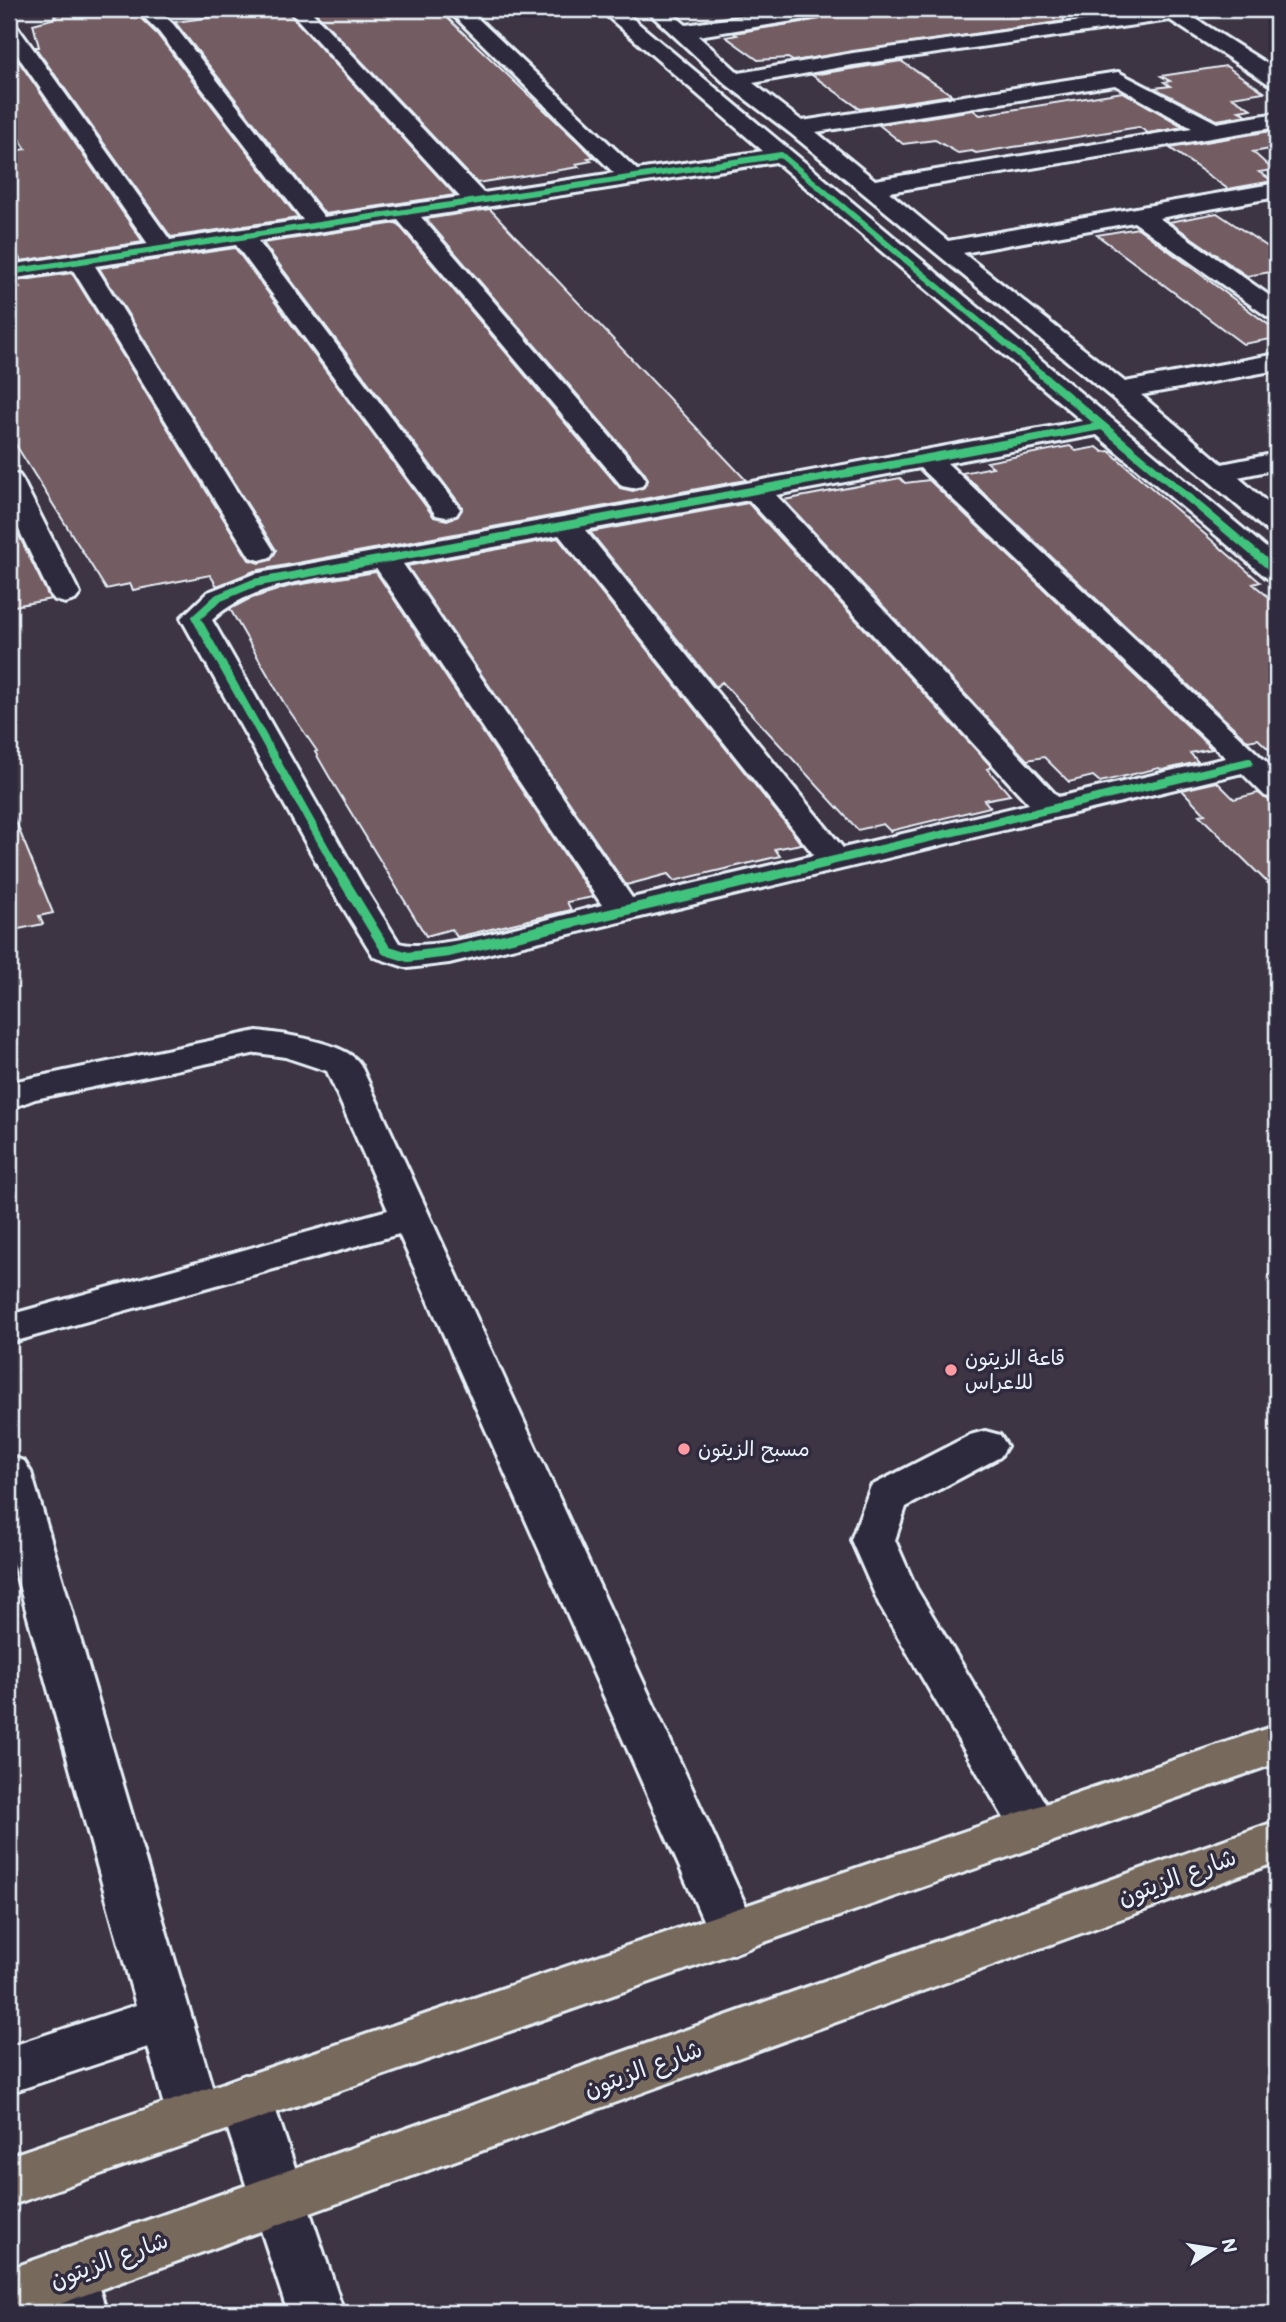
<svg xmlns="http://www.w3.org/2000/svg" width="1286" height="2322" viewBox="0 0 1286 2322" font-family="Mali,'Playpen Sans Arabic',sans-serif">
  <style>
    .building { fill: #735c62; stroke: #e8f1f8; stroke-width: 2 }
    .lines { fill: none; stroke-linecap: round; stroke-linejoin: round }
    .minor-casing { stroke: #e8f1f8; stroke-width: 6 }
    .major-casing { stroke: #e8f1f8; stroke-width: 6 }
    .minor { fill: #2f2a3d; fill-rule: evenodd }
    .major { fill: #77695c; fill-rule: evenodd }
    .cycleway-far2-casing { stroke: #2f2a3d; stroke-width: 9 }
    .cycleway-far1-casing { stroke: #2f2a3d; stroke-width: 11 }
    .cycleway-casing { stroke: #2f2a3d; stroke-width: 15 }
    .cycleway-far2 { stroke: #40c37c; stroke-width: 6 }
    .cycleway-far1 { stroke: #40c37c; stroke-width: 8 }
    .cycleway { stroke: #40c37c; stroke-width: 10 }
    .poi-dot { fill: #ff9aa2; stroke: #2f2a3d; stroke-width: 2.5 }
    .labels { text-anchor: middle; stroke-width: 7; stroke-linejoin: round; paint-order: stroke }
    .poi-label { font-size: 21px; fill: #e8f1f8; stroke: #2f2a3d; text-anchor: start }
    .near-street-label { font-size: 24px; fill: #e8f1f8; stroke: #2f2a3d }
  </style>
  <rect width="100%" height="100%" fill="#3d3444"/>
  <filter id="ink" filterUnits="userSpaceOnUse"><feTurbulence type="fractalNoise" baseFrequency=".0143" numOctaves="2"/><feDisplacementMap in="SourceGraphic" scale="14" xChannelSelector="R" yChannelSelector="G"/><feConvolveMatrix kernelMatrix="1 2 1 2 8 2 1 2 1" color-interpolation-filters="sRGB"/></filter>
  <g filter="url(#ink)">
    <path class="building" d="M 104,9 L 131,9 L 157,34 L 298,218 L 171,237 L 35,47 L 39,47 L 33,24 L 56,18 L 54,15 Z
      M 274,9 L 285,9 L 455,195 L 325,214 L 175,22 Z
      M 312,9 L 438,9 L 594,157 L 588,158 L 592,161 L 576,164 L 579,167 L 477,183 Z
      M 823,9 L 1063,9 L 1064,21 L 793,61 L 788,58 L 758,60 L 726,37 L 737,35 L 734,33 L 820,19 L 825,12 Z
      M 11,50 L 143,242 L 21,261 L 9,240 L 9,152 L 26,149 L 9,123 L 9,51 Z
      M 901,61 L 952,95 L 860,109 L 812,75 Z
      M 1226,66 L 1264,92 L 1232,97 L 1251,109 L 1239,111 L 1247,115 L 1217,120 L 1154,88 L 1170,86 L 1164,82 L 1170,81 L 1161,76 Z
      M 1123,92 L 1184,127 L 1148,133 L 1139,127 L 976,153 L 972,151 L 958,153 L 935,140 L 903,144 L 879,125 L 973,110 L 980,115 Z
      M 1271,131 L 1277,135 L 1277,148 L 1253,152 L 1273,170 L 1259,172 L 1273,181 L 1228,189 L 1170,148 Z
      M 490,209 L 746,480 L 254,571 L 217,586 L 210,575 L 133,590 L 130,584 L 106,589 L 9,434 L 9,289 L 20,288 L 16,281 L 72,273 L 249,560 L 259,563 L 271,560 L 276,550 L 99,268 L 235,248 L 434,517 L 447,520 L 458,516 L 462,507 L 263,243 L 397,223 L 620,488 L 633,491 L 644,487 L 648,479 L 644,472 L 426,219 Z
      M 1217,213 L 1277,253 L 1277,271 L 1247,276 L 1169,222 Z
      M 1138,228 L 1277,331 L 1277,338 L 1243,344 L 1097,235 Z
      M 1070,446 L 1076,451 L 1097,447 L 1103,452 L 1109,451 L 1260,582 L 1253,584 L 1277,604 L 1277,757 L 1258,739 L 1248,741 L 962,473 L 993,467 L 987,462 Z
      M 900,478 L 905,483 L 929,480 L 1212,749 L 1190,753 L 1198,762 L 1162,770 L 1159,768 L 1100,782 L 1093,776 L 1069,782 L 1044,757 L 1027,760 L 784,500 Z
      M 748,503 L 992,767 L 987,769 L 1010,795 L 984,800 L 990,807 L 890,831 L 883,824 L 858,830 L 722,682 L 716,687 L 590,532 Z
      M 9,515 L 48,595 L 51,599 L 9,607 Z
      M 558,538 L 790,829 L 801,844 L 775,849 L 780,856 L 674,881 L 668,874 L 626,885 L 407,566 Z
      M 376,572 L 593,897 L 567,902 L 571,910 L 457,937 L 452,929 L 426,936 L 330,778 L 315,752 L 317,751 L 284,703 L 230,609 L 249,599 L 290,586 Z
      M 1217,782 L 1234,799 L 1258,793 L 1277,805 L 1277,892 L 1199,815 L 1205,814 L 1182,790 Z
      M 9,805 L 53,913 L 39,916 L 43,924 L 9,931 Z"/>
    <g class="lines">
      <defs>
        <path id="minor" d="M 136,9 L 157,9 L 173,24 L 324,217 L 460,197 L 288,9 L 309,9 L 483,193 L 614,173 L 447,9 L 468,9 L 637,170 L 763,151 L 599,9 L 621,9 L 1277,557 L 1277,581 L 1267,578 L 1097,435 L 947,463 L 1277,772 L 1277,799 L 1265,796 L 1242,773 L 449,963 L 408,968 L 374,957 L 329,885 L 181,618 L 208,592 L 254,574 L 1082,421 L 776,162 L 421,217 L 642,474 L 646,480 L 642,486 L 632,488 L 622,486 L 398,220 L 258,241 L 460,509 L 456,515 L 446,517 L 436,515 L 236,245 L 95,266 L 274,551 L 270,557 L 260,560 L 250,557 L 73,270 L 9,279 L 9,265 L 148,244 L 9,43 L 9,23 L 16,25 L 170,240 L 303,220 L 159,32 ZM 920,468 L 1226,758 L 1058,797 L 776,495 ZM 749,500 L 1029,804 L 843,848 L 585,530 ZM 559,535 L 814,855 L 632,898 L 403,564 ZM 377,569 L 602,905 C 561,915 433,954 399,943 L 363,885 L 212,620 C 254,580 322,579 377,569 Z
          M 645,9 L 667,9 L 686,25 L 794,9 L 820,9 L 822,12 L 819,16 L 812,18 L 698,36 L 739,73 L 853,53 L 1168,9 L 1219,9 L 1216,13 L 1193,17 L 1277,70 L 1277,85 L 1269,84 L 1170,20 L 853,65 L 753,83 L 802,121 L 1118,72 L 1217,123 L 1277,113 L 1277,127 L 889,192 L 948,241 L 1277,183 L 1277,197 L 1159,218 L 1277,301 L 1277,319 L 1268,317 L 1134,222 L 963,253 L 1125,382 L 1277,354 L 1277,370 L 1141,395 L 1222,464 L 1277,453 L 1277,469 L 1238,477 L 1277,511 L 1277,533 L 1267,531 L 1111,397 L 790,133 L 727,85 ZM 1115,85 L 1192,128 L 875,180 L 816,132 Z
          M 9,473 L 19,475 L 23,481 L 80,594 L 75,600 L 65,603 L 55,600 L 50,594 L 9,509 Z
          M 257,1031 C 283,1034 346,1042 360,1064 L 758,1932 L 751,1947 L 733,1954 L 715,1947 L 399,1234 L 9,1343 L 9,1315 L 388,1210 L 327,1071 L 285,1057 L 257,1053 L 35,1099 L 9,1109 L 9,1083 L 12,1082 Z
          M 985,1431 L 1000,1435 L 1007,1446 L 1000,1457 L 906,1507 L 895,1540 L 916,1588 L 1060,1828 L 1052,1842 L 1035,1848 L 1018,1842 L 879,1604 L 851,1540 L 871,1486 L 970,1435 Z
          M 9,1456 L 24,1461 L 31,1472 L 221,2117 L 213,2134 L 194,2141 L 175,2134 L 167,2117 L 148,2047 L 9,2093 L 9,2047 L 136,2005 L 9,1549 Z
          M 245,2075 L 264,2082 L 272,2099 L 344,2313 L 288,2313 L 218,2099 L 226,2082 Z
          M 68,2248 L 88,2255 L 107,2313 L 51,2313 L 40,2274 L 48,2255 Z"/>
        <path id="major" d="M 1277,1725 L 1277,1763 L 9,2206 L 9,2156 Z
          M 1277,1821 L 1277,1862 L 35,2313 L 9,2313 L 9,2269 Z"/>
      </defs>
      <use href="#minor" class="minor-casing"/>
      <use href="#major" class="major-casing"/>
      <use href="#minor" class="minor"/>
      <use href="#major" class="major"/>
      <defs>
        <path id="cycleway-far2" d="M 9,272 L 781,155 L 1044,376"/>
        <path id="cycleway-far1" d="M 1042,375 L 1277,572
          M 334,864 L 196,618 L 218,598 L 254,583 L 1101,426
          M 818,864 L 1249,762"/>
        <path id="cycleway" d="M 333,863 L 386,950 L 408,957 L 449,952 L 825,863"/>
      </defs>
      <use href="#cycleway-far2" class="cycleway-far2-casing"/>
      <use href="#cycleway-far1" class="cycleway-far1-casing"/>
      <use href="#cycleway" class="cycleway-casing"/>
      <use href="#cycleway-far2" class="cycleway-far2"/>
      <use href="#cycleway-far1" class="cycleway-far1"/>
      <use href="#cycleway" class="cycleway"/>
    </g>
  </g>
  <g class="poi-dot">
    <circle cx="951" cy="1370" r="7"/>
    <circle cx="684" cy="1449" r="7"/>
  </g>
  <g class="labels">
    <g class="poi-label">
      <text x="965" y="1365">قاعة الزيتون<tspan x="965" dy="24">للاعراس</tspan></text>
      <text x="698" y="1456">مسبح الزيتون</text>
    </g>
    <g class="near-street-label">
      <text transform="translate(1177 1877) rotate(-20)" y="8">شارع الزيتون</text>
      <text transform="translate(643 2069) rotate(-20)" y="8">شارع الزيتون</text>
      <text transform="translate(109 2260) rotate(-20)" y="8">شارع الزيتون</text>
    </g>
  </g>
  <rect width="1286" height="2322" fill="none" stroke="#2f2a3d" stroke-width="35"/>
  <rect x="18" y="18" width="1251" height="2287" fill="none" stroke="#e8f1f8" stroke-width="2.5" filter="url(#ink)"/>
  <g transform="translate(1213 2249) rotate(78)" stroke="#2f2a3d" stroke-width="5" paint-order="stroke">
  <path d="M0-5L12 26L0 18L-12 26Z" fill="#e8f1f8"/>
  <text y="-10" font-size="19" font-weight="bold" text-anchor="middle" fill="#e8f1f8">N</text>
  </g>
</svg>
